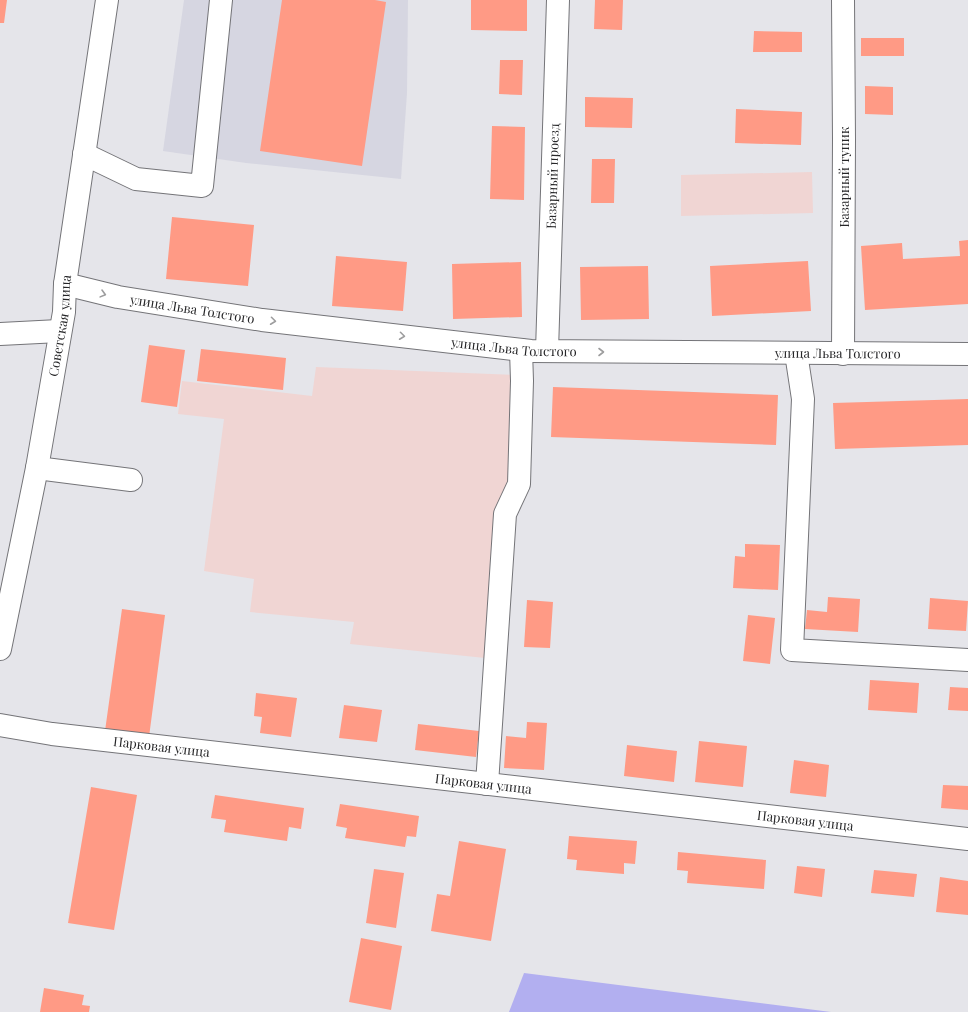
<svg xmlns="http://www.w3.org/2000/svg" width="968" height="1012" viewBox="0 0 968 1012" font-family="'Playfair Display',serif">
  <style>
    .built { fill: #d6d6e1 }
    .industrial { fill: #f0d5d3 }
    .green { fill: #b2aff0 }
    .building { fill: #ff9a85 }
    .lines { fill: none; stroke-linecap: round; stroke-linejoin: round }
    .minor-casing { stroke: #747478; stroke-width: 24 }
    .major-casing { stroke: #747478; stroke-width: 24 }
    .minor { stroke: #fff; stroke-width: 22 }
    .major { stroke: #fff; stroke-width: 22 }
    .oneway { stroke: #9d9d9e }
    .labels { text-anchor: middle; stroke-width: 3.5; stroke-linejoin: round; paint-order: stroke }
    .street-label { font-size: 13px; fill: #262628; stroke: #fff }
  </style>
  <rect width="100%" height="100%" fill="#e5e5ea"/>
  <path class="built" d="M 184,0 L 408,0 L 407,93 L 401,179 L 246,163 L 163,151 Z"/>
  <path class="industrial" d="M 812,172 L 813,213 L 681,216 L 681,175 Z
    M 316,367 L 517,375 L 510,483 L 485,658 L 350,644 L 354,622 L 250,612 L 254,579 L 204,571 L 224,419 L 178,414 L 182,381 L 312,396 Z"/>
  <path class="green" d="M 524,973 L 831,1012 L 509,1012 Z"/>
  <path class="building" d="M 0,0 L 7,0 L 4,23 L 0,23 Z
    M 282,0 L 375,0 L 386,2 L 362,166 L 260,151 Z
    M 471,0 L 527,0 L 527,31 L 471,30 Z
    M 595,0 L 623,0 L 622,30 L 594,29 Z
    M 754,31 L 802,32 L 802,52 L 753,52 Z
    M 861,38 L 904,38 L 904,56 L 861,56 Z
    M 500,60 L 523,60 L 522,95 L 499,94 Z
    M 865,86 L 893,87 L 893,115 L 865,114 Z
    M 585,97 L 633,98 L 632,128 L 585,127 Z
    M 736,109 L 802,112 L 801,145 L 735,143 Z
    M 492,126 L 525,127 L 524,200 L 490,199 Z
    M 592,159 L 615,159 L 614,203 L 591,203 Z
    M 172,217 L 254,225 L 248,286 L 166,279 Z
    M 968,240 L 968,304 L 865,310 L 861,246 L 902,243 L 903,259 L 960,256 L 959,241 Z
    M 336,256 L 407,262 L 403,311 L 332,306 Z
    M 808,261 L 811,311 L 712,316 L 710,266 Z
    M 521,262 L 522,317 L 453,319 L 452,264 Z
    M 648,266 L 649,319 L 581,320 L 580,267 Z
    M 149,345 L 185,350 L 177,407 L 141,402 Z
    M 201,349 L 286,358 L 283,390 L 197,381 Z
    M 553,387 L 778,395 L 776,445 L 551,437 Z
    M 968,399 L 968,445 L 835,449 L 833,403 Z
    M 745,544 L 780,545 L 778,590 L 733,588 L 735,556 L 745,557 Z
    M 828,597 L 860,599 L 858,632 L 805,629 L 807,610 L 827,612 Z
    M 930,598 L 968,601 L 966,631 L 928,629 Z
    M 527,600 L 553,602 L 550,648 L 524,647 Z
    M 122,609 L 165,615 L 149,737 L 105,731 Z
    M 748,615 L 775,618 L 770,664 L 743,661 Z
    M 870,680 L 919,683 L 917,713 L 868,710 Z
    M 950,687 L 968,688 L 968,711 L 948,710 Z
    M 256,693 L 297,698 L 291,737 L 260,733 L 262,717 L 254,716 Z
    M 344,705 L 382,710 L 377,742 L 339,738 Z
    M 527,722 L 547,723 L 544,770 L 504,768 L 506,736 L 526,738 Z
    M 418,724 L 479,731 L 476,757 L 415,750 Z
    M 699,741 L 747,746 L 743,787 L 695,782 Z
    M 627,745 L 677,751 L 674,782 L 624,776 Z
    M 794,760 L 829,765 L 826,797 L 790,793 Z
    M 943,785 L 968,786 L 968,810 L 941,808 Z
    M 91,787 L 137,795 L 114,930 L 68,923 Z
    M 215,795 L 304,808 L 301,829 L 289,827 L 287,841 L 224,832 L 226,820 L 211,818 Z
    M 340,804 L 419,816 L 416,837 L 407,836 L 405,847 L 345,838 L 347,828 L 336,826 Z
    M 569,836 L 637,841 L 635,864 L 624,863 L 624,874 L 576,870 L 577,860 L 567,859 Z
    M 459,841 L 506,849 L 491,941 L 431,931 L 437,894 L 450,896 Z
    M 678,852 L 766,860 L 764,889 L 687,883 L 688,871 L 677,870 Z
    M 797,866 L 825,869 L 822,897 L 794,893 Z
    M 374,869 L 404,873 L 396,928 L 366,923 Z
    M 874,870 L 917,874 L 914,897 L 871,893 Z
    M 940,877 L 968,881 L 968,915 L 936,912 Z
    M 361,938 L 402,946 L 391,1010 L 349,1002 Z
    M 44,988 L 84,995 L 82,1005 L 90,1006 L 89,1012 L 40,1012 Z"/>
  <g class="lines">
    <defs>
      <g id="minor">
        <path d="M 843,0 L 844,139 L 843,354"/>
        <path d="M 84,154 L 136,179 L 202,186 L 221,0"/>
        <path id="s1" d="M 65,284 L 118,297 L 262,320 L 531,351 L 968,354"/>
        <path d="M 0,334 L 59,331"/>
        <path id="s2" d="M 547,351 L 558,0"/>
        <path d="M 796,353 L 803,399 L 792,650 L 968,660"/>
        <path d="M 37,468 L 131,480"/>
        <path id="s3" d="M 0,725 L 52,734 L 968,839"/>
        <path d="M 487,784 L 505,514 L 519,484 L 522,381 L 521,350"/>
      </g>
      <g id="major">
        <path id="s4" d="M 0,649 L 37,468 L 64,312 L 65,284 L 107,0"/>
      </g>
    </defs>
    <use href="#minor" class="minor-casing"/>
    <use href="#major" class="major-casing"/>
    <use href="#minor" class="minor"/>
    <use href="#major" class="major"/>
  </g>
  <defs><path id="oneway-chevron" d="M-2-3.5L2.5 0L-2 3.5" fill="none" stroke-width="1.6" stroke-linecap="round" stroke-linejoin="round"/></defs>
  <g class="oneway">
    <use href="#oneway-chevron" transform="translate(103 294) rotate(15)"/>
    <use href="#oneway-chevron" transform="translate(273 321) rotate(7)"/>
    <use href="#oneway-chevron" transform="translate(402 336) rotate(7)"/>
    <use href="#oneway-chevron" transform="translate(601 352)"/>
  </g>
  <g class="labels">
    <g class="street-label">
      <text dy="5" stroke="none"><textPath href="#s2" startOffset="175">Базарный проезд</textPath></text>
      <text transform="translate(844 177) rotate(-90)" y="5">Базарный тупик</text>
      <text dy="5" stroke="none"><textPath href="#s1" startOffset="130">улица Льва Толстого</textPath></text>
      <text dy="5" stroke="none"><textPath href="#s4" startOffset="329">Советская улица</textPath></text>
      <text dy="5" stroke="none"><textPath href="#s1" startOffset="454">улица Льва Толстого</textPath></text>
      <text dy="5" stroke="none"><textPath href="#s1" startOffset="778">улица Льва Толстого</textPath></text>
      <text dy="5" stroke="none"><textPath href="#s3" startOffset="163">Парковая улица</textPath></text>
      <text dy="5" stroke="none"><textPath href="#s3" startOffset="487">Парковая улица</textPath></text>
      <text dy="5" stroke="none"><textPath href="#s3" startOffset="811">Парковая улица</textPath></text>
    </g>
  </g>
</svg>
